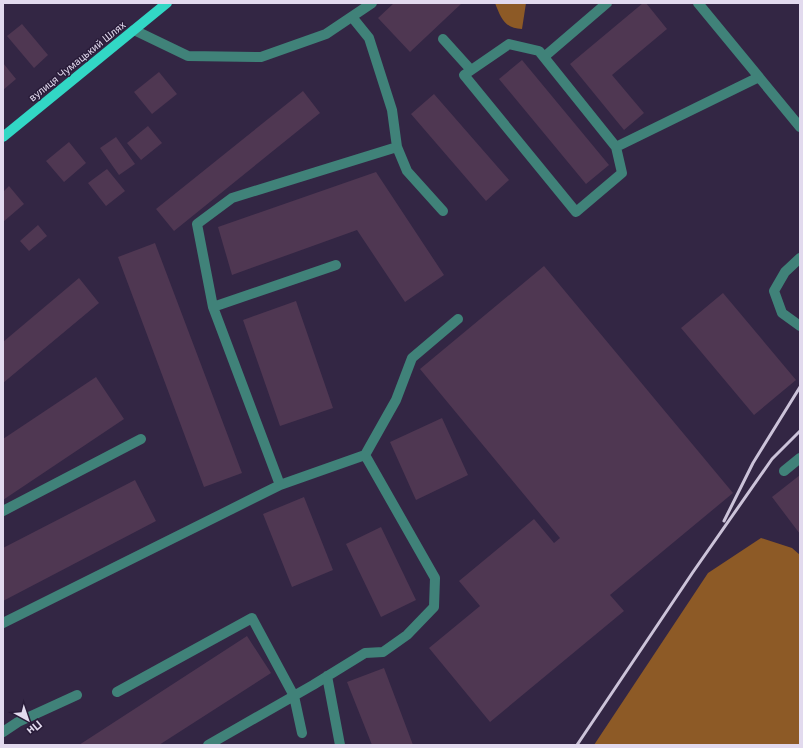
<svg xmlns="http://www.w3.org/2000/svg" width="803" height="748" viewBox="0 0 803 748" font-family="Inter,sans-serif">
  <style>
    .forest { fill: #8d5a26 }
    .building { fill: #4f3752 }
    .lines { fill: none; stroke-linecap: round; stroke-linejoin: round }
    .minor { stroke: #408279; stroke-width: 10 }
    .major { stroke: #32d7c5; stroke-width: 10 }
    .rail { stroke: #ccc3d9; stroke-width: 3 }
    .labels { text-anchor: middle; stroke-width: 3; stroke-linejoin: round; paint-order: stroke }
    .street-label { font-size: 10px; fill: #e2daee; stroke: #291c39 }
  </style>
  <rect width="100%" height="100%" fill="#332644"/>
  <path class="forest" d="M 495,3 L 526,3 L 522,29 C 504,28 501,18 495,3 Z
    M 761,538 L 792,548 L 800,555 L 800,745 L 594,745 L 708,573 Z"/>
  <path class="building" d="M 394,3 L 462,3 L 410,52 L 378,18 Z
    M 643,3 L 646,3 L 667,29 L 612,75 L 644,113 L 624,130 L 570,64 Z
    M 22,24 L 48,55 L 34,68 L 7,36 Z
    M 522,60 L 609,165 L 586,184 L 499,79 Z
    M 3,63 L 16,79 L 3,90 Z
    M 159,72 L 177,94 L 152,114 L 134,92 Z
    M 303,91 L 320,113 L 174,231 L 156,209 Z
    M 434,94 L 509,180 L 486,201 L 411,114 Z
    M 148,126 L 162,143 L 141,160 L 127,143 Z
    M 116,137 L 135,164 L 119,175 L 100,148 Z
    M 69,142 L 86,163 L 64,182 L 46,161 Z
    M 107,169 L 125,191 L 106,206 L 88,183 Z
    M 376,172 L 444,275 L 405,302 L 357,230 L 232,275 L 218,227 Z
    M 9,186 L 24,204 L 3,222 L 3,192 Z
    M 38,225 L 47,236 L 29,251 L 20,241 Z
    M 155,243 L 242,473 L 204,487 L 118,257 Z
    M 544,266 L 733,493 L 610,595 L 624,611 L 490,722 L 429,648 L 480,606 L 459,581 L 534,519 L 554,543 L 560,538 L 420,369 Z
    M 79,278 L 99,303 L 3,383 L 3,342 Z
    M 723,293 L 796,380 L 754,415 L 681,328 Z
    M 296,301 L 333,408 L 280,426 L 243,320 Z
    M 96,377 L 124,419 L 3,500 L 3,439 Z
    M 442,418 L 468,475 L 416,500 L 390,442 Z
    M 800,475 L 800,534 L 772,497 Z
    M 135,480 L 156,521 L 3,601 L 3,548 Z
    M 304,497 L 333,570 L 292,587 L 263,514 Z
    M 381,527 L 416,600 L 381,617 L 346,544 Z
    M 247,636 L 271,673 L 159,745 L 79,745 Z
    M 384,668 L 413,745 L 372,745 L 347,682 Z"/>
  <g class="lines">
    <path class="minor" d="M 698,3 L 800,127
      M 352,17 L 369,38 L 392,110 L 397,147 L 407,171 L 443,211
      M 134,30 L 188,56 L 261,57 L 326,34 L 372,3
      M 443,39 L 471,70
      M 544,57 L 607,3
      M 616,147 L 539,51 L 509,44 L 464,75 L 576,212 L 622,173 L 616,147 L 759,77
      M 800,258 L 785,272 L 774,291 L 782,313 L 800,326
      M 336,265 L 213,307 L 197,224 L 232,198 L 397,147
      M 784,471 L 800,458
      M 280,485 L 365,455 L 396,400 L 412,358 L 458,319
      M 3,511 L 141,439
      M 3,623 L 280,485 L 213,307
      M 327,676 L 340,745
      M 117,692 L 252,618 L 294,696 L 302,733
      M 3,732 L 18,722 L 77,695
      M 208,745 L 313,685 L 365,653 L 383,652 L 407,635 L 434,607 L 435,578 L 365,455"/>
    <path class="major" d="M 3,137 L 167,3"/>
    <path class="rail" d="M 724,521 L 753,463 L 800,387
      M 577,745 L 693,572 L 772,459 L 800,431"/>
  </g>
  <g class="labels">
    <g class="street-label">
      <text transform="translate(77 61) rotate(-39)" y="4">вулиця Чумацький Шлях</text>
    </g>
  </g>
  <rect width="803" height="748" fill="none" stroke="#e2daee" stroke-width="8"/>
  <g transform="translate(28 720) rotate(140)" stroke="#291c39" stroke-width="3" paint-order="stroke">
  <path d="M0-3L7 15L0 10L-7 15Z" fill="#e2daee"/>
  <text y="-6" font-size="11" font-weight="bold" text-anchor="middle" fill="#e2daee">Пн</text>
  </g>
</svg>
